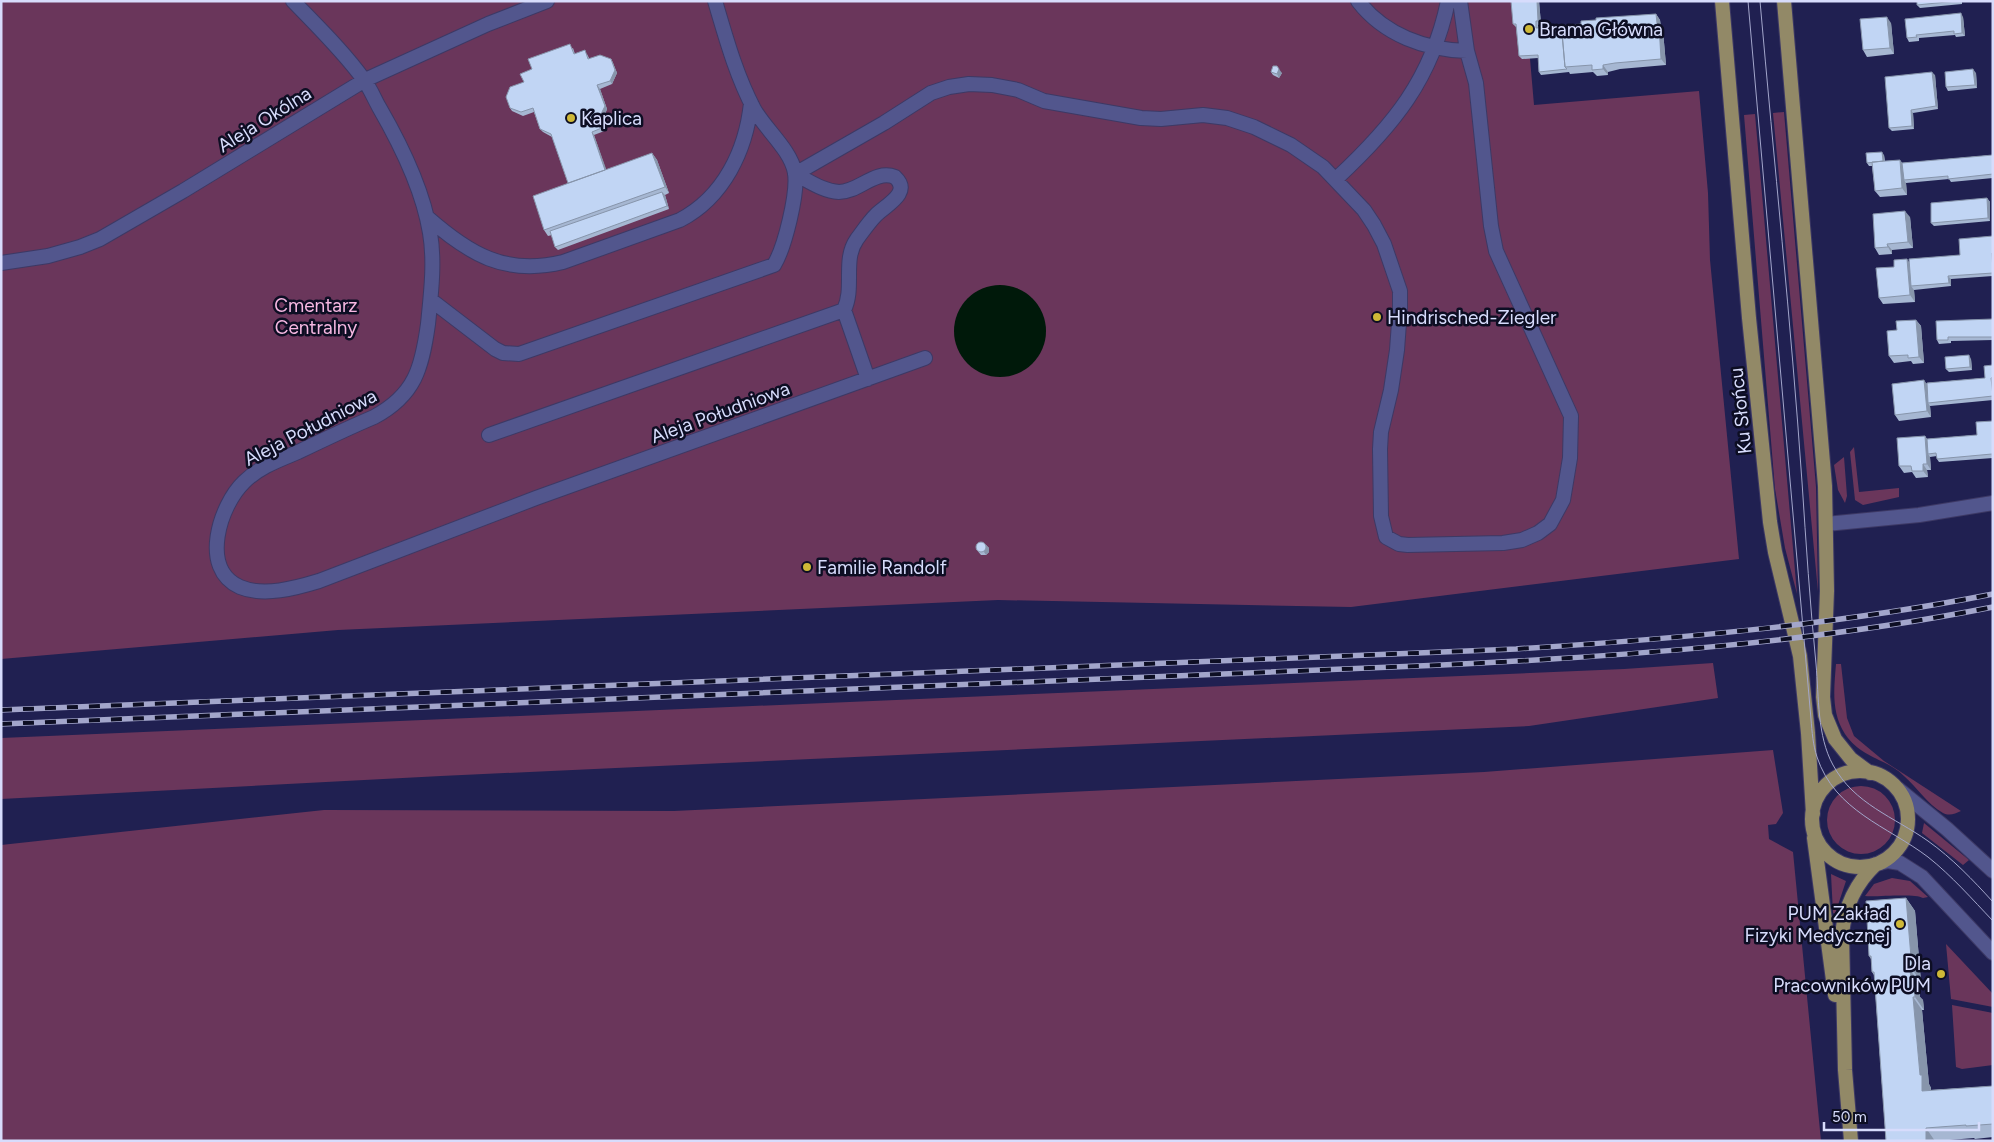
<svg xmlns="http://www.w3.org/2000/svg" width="1994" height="1142" viewBox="0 0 1994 1142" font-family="Figtree,sans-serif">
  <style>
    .green { fill: #6a365b }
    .water { fill: #00190a }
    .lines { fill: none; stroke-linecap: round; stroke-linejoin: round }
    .pedestrian-casing { stroke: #3d3965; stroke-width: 16 }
    .minor-casing { stroke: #3d3965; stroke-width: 16 }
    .tertiary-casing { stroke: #3d3965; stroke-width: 16 }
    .primary-casing { stroke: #3d3965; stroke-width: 16 }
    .pedestrian { stroke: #52568d; stroke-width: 14 }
    .minor { stroke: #52568d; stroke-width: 14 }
    .tertiary { stroke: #52568d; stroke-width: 14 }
    .primary { stroke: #928967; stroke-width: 14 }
    .tram { stroke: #a3a6cb; stroke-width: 1 }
    .rail-casing { stroke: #a3a6cb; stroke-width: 5.5 }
    .rail { stroke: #0d0e23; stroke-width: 4; stroke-dasharray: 11; stroke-linecap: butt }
    .wall { fill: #a6b7d2 }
    .shaded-wall { fill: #8795ab }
    .building { fill: #c1d5f4; stroke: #8795ab }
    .poi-dot { fill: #ceb837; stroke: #0d0e23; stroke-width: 2 }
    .labels { text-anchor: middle; stroke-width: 5; stroke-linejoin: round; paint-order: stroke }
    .poi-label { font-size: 19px; fill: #d7dcfc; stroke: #0d0e23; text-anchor: start }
    .street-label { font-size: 19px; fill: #d7dcfc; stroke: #0d0e23 }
    .park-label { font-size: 19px; fill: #f7b8e2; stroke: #0d0e23 }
  </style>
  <rect width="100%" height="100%" fill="#202051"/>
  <path class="green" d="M 1,1 L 1525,1 L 1534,105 L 1699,91 L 1708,193 L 1710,260 L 1739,559 L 1351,607 L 998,600 L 338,630 L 1,659 Z
    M 1784,112 L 1816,487 L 1818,592 L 1773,113 Z
    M 1755,114 L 1797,594 L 1785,548 L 1775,489 L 1744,115 Z
    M 1854,447 L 1859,492 L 1899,488 L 1899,497 L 1863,505 L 1855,500 L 1850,452 Z
    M 1844,457 L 1847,496 L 1845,503 L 1838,490 L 1834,465 Z
    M 1713,663 L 1718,698 L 1529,726 L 441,776 L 1,799 L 1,738 L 1624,669 Z
    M 1836,664 L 1841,664 L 1847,718 L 1854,736 L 1884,761 L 1961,811 C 1955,814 1949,816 1943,813 C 1927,804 1917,787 1904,776 C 1886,758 1862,759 1845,734 C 1831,712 1834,689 1836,664 Z
    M 1773,750 L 1783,813 L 1776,824 L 1768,825 L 1769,839 L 1793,852 L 1821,1141 L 1,1141 L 1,845 L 324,810 L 674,811 L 1484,772 Z
    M1827 820a34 34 0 1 1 68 0a34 34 0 1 1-68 0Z
    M 1924,823 L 1969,860 L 1963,865 L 1922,833 Z
    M 1831,874 L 1846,881 L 1835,914 L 1833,913 Z
    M 1892,878 L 1910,881 L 1928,897 L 1923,898 C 1915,893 1878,897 1865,896 L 1874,884 Z
    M 1946,944 L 1993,994 L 1993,1007 L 1951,999 Z
    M 1952,1005 L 1993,1013 L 1993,1065 L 1962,1069 L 1956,1067 Z"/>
  <path class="water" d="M954 331a46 46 0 1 1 92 0a46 46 0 1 1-92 0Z"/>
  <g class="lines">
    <defs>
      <path id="pedestrian" d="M 293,1 C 317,26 344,52 364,80 C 370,88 374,98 379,107 C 401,145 423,189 430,233 C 435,262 431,294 428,324 C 422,368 415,395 374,417 C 348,428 323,440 298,452 C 279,460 259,467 244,482 C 220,505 199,569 240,587 C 264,597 296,588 319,581 L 536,498 L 925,358
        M 1358,1 C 1384,35 1426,50 1467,51
        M 795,174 L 884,123 L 931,93 L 949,87 L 969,84 L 992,85 L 1018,90 L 1044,101 L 1141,118 L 1161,119 L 1203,115 L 1227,118 L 1254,127 L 1291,145 L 1323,167 L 1364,210 L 1374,225 L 1384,244 L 1400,291 L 1400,309 L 1397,350 L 1391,390 L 1381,432 L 1380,449 L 1381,516 L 1386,537 L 1399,544 L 1408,545 L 1503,543 L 1522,540 L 1538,533 L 1550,524 L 1563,500 L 1570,458 L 1571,416 L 1496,251 L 1491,226 L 1476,83 L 1467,51 L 1460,1
        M 1336,179 C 1393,126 1432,79 1448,1
        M 427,217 C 469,254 505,276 563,262 L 680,220 C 724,197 746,150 751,103
        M 1,263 L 48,256 L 80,247 L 100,239 L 183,191 L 365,80 L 488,24 L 547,1
        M 431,300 L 495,349 L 503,353 L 519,354 L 774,265 C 785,247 798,193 795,173 C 791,150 765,129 754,109 C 736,75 726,38 715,1
        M 844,310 L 868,379
        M 489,435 L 844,310 C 855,287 842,260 857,239 C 863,231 869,222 876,215 C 886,205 912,193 895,177 C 875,169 859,192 839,192 C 823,191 809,181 795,174"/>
      <path id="minor" d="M 1826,524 L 1919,515 L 1993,503"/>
      <path id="tertiary" d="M 1898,789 L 1947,829 L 1993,871
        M 1880,863 L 1888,861 L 1900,863 L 1922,877 L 1993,953"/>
      <path id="primary" d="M 1722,1 L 1749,318 L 1770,522 L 1775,552 L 1800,656 L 1808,733 L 1813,814
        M 1784,1 L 1825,486 L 1827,591 L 1823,697 L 1825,715 L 1835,739 L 1851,759 L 1870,773
        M1812 819a48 48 0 1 1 96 0a48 48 0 1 1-96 0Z
        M 1814,838 L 1835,995
        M 1851,1141 L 1845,1070 L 1842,934 C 1845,906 1855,884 1876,864"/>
    </defs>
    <use href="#pedestrian" class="pedestrian-casing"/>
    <use href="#minor" class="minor-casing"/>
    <use href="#tertiary" class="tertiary-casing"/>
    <use href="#primary" class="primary-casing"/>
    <use href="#pedestrian" class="pedestrian"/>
    <use href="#minor" class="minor"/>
    <use href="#tertiary" class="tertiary"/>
    <use href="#primary" class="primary"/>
    <path class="tram" d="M 1748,1 L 1811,719 C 1812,732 1813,745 1817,757 C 1835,811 1887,826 1928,857 C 1952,876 1972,899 1993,921
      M 1760,1 C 1774,162 1791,322 1802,482 C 1806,543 1810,604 1816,664 C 1819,697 1817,736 1833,765 C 1854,804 1894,817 1928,841 C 1952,858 1973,880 1993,902"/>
    <defs>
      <path id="rail" d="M 1,710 L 1516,649 C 1676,639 1836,625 1993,594
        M 1,724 L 1442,665 C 1627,656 1811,643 1993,607"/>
    </defs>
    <use href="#rail" class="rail-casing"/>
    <use href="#rail" class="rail"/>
  </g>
  <path class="wall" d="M 1539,1 L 1541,24 L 1538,25 L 1539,28 L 1581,24 L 1656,14 L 1660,20 L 1661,28 L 1663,31 L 1666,65 L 1620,69 L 1608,72 L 1608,75 L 1597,76 L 1593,72 L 1570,74 L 1569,72 L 1541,75 L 1539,72 L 1538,58 L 1522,59 L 1519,56 L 1516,27 L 1513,24 Z
    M 1910,1 L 1962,1 L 1962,4 L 1920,8 L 1917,5 L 1917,1 Z
    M 1963,17 L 1965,36 L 1956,37 L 1955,35 L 1919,38 L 1919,41 L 1909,42 L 1907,38 Z
    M 1891,23 L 1894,54 L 1867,57 L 1863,50 Z
    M 573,48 L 575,54 L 587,54 L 589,58 L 611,59 L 613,63 L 617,73 L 612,84 L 600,89 L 607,109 L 603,120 L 607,130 L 594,135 L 606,170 L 652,153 L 657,160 L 669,193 L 665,195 L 669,209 L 558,250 L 555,247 L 552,235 L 548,236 L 544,230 L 568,183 L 552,137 L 543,132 L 540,129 L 534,112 L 523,116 L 512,111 L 510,108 L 524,82 L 532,69 Z
    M 1271,72 L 1282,73 L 1279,78 L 1273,75 Z
    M 1976,73 L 1977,88 L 1948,91 L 1946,87 Z
    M 1935,75 L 1938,109 L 1913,113 L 1914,129 L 1892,131 L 1889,128 Z
    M 1884,155 L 1885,161 L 1902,163 L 1993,155 L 1993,178 L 1951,182 L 1949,179 L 1906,183 L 1907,195 L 1880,197 L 1875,191 L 1872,166 L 1869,166 L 1867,163 Z
    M 1987,198 L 1990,202 L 1990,221 L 1934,226 L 1931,223 Z
    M 1910,217 L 1913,248 L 1892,250 L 1892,254 L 1879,255 L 1875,248 Z
    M 1993,236 L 1993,276 L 1951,279 L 1951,286 L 1914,290 L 1915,302 L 1883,304 L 1879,298 L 1894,267 L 1909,262 L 1960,255 Z
    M 1993,319 L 1993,340 L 1951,341 L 1951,343 L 1939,344 L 1937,340 Z
    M 1916,320 L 1921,326 L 1924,363 L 1913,364 L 1911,361 L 1894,363 L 1889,356 L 1897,330 Z
    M 1971,359 L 1972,370 L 1949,372 L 1946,369 Z
    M 1993,365 L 1993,400 L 1930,406 L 1931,417 L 1899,421 L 1895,415 L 1927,383 L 1985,378 Z
    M 1993,421 L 1993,458 L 1939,462 L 1937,459 L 1937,456 L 1930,457 L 1931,470 L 1927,470 L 1928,477 L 1916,478 L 1912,472 L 1904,473 L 1899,466 L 1925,436 L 1927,439 L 1977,435 Z
    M 986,545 L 989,548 L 989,552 L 986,555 L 981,555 L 976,549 Z
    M 1906,898 L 1915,911 L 1921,982 L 1919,982 L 1920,997 L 1923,1000 L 1924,1010 L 1922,1010 L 1929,1084 L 1931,1088 L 1931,1090 L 1993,1086 L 1993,1137 L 1975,1139 L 1974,1138 L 1937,1141 L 1886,1141 L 1874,975 L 1872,972 L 1871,959 L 1869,956 Z"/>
  <path class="shaded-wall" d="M 1537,1 L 1539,1 L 1541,24 L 1538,21 Z
    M 1961,13 L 1963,17 L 1965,36 L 1962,33 Z
    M 1656,14 L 1660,20 L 1661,28 L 1663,31 L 1666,65 L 1661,59 Z
    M 1887,17 L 1891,23 L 1894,54 L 1890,48 Z
    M 611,59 L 613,63 L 617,73 L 612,84 L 610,81 Z
    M 1603,65 L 1608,72 L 1608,75 L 1603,69 Z
    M 1279,69 L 1282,73 L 1279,78 L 1277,74 Z
    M 1973,69 L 1976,73 L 1977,88 L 1975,85 Z
    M 1932,72 L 1935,75 L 1938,109 L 1936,106 Z
    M 597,85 L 600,89 L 607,109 L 603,120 L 607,130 L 604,127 L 600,116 Z
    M 1911,110 L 1913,113 L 1914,129 L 1912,126 Z
    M 592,132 L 594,135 L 609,177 L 606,174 Z
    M 1882,152 L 1884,155 L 1885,165 L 1883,161 Z
    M 652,153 L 657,160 L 669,193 L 665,187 Z
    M 1900,160 L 1905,166 L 1904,180 L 1906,183 L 1907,195 L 1902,188 Z
    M 662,192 L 665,195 L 669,209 L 667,206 Z
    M 1987,198 L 1990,202 L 1990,221 L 1988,218 Z
    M 1905,211 L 1910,217 L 1913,248 L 1908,242 Z
    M 1887,244 L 1892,250 L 1892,254 L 1888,247 Z
    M 1907,259 L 1912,266 L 1911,286 L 1914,290 L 1915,302 L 1910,295 Z
    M 1948,276 L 1951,279 L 1951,286 L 1949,283 Z
    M 1916,320 L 1921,326 L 1924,363 L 1919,357 Z
    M 1969,355 L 1971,359 L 1972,370 L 1970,367 Z
    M 1991,378 L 1993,380 L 1993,397 Z
    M 1924,380 L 1929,387 L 1928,403 L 1930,406 L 1931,417 L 1927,411 Z
    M 1925,436 L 1929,442 L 1928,454 L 1930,457 L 1931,470 L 1927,464 Z
    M 1923,464 L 1927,470 L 1928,477 L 1923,471 Z
    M 986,545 L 989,548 L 989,552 L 986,555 L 984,552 Z
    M 1906,898 L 1915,911 L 1921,982 L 1912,969 Z
    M 1910,970 L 1919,982 L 1920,997 L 1923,1000 L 1924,1010 L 1915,997 L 1912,988 Z
    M 1913,997 L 1922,1010 L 1929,1084 L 1931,1088 L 1931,1104 L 1922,1091 L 1920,1075 Z
    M 1926,1128 L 1935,1141 L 1926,1141 Z"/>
  <path class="building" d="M 1511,1 L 1537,1 L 1538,21 L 1536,21 L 1536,28 L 1581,24 L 1581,31 L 1562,33 L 1565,67 L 1567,69 L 1539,72 L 1538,55 L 1519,56 L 1516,24 L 1513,24 Z
    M 1917,1 L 1957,1 L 1917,5 Z
    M 1961,13 L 1962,33 L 1954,34 L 1954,31 L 1916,35 L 1917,37 L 1907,38 L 1905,19 Z
    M 1656,14 L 1657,23 L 1659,25 L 1661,59 L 1615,63 L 1603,65 L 1603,69 L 1592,70 L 1592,65 L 1565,67 L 1562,33 L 1581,31 L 1581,21 L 1596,20 L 1596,18 Z
    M 1887,17 L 1890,48 L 1863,50 L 1860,19 Z
    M 570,44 L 574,54 L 585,50 L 588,59 L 600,55 L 611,59 L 615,70 L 610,81 L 597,85 L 605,106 L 600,116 L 604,127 L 592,132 L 605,170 L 568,183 L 551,134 L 540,129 L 533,108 L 521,112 L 510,108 L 506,97 L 510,87 L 524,82 L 520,74 L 532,69 L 528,59 Z
    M 1273,66 L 1277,66 L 1279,69 L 1277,74 L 1271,72 Z
    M 1973,69 L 1975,85 L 1946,87 L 1945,72 Z
    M 1932,72 L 1936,106 L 1911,110 L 1912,126 L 1889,128 L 1885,77 Z
    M 1882,152 L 1883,161 L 1867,163 L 1866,153 Z
    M 652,153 L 665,187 L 544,230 L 533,196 Z
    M 1993,155 L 1993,174 L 1948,179 L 1948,176 L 1904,180 L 1902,163 Z
    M 1900,160 L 1902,188 L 1875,191 L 1872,162 Z
    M 662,192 L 667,206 L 555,247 L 550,231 Z
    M 1987,198 L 1988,218 L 1931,223 L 1931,203 Z
    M 1905,211 L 1908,242 L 1887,244 L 1888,247 L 1875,248 L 1873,214 Z
    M 1993,236 L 1993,252 L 1992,253 L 1993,273 L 1948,276 L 1949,283 L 1911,286 L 1909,259 L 1960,255 L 1959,239 Z
    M 1907,259 L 1910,295 L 1879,298 L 1876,268 L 1894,267 L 1894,260 Z
    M 1993,319 L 1993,337 L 1948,337 L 1948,340 L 1937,340 L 1936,321 Z
    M 1916,320 L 1919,357 L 1908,358 L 1908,355 L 1889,356 L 1887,331 L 1897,330 L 1896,321 Z
    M 1969,355 L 1970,367 L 1946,369 L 1945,357 Z
    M 1993,365 L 1993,377 L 1991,378 L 1993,396 L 1928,403 L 1927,383 L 1985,378 L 1984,366 Z
    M 1924,380 L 1927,411 L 1895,415 L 1892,384 Z
    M 1993,421 L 1993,460 L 1992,454 L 1937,459 L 1936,453 L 1928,454 L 1927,439 L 1977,435 L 1976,422 Z
    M 1925,436 L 1927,464 L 1923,464 L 1923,471 L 1912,471 L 1911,466 L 1899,466 L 1897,438 Z
    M976 547a5 5 0 1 1 10 0a5 5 0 1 1-10 0Z
    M 1906,898 L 1912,969 L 1910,970 L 1912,988 L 1914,987 L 1915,997 L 1913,997 L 1920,1075 L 1922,1075 L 1922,1091 L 1993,1086 L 1993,1124 L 1966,1126 L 1966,1125 L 1926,1128 L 1926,1141 L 1886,1141 L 1874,972 L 1872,972 L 1871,956 L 1869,956 L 1866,901 Z"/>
  <g class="poi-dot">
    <circle cx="1529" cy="29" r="5"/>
    <circle cx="571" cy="118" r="5"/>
    <circle cx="1377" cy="317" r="5"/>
    <circle cx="807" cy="567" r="5"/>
    <circle cx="1900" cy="924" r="5"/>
    <circle cx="1941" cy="974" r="5"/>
  </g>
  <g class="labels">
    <g class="poi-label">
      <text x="1539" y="36">Brama Główna</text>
      <text x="581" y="125">Kaplica</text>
      <text x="1387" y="324">Hindrisched-Ziegler</text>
      <text x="817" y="574">Familie Randolf</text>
      <text x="1890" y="920" text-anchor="end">PUM Zakład<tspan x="1890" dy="22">Fizyki Medycznej</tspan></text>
      <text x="1931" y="970" text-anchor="end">Dla<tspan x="1931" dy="22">Pracowników PUM</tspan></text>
    </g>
    <g class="street-label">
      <text transform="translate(264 119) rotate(-32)" y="7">Aleja Okólna</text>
      <text transform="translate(1740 411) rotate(-96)" y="7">Ku Słońcu</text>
      <text transform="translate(720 412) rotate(-20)" y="7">Aleja Południowa</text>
      <text transform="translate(310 427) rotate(-27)" y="7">Aleja Południowa</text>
    </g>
    <g class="park-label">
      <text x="316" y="312">Cmentarz<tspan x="316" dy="22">Centralny</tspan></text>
    </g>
  </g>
  <rect width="1994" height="1142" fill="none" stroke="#d7dcfc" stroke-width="5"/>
  <path d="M1824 1122v8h155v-8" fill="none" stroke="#d7dcfc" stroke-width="2.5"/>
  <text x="1832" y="1122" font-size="15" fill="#d7dcfc" stroke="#0d0e23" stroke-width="4" paint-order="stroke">50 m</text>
</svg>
